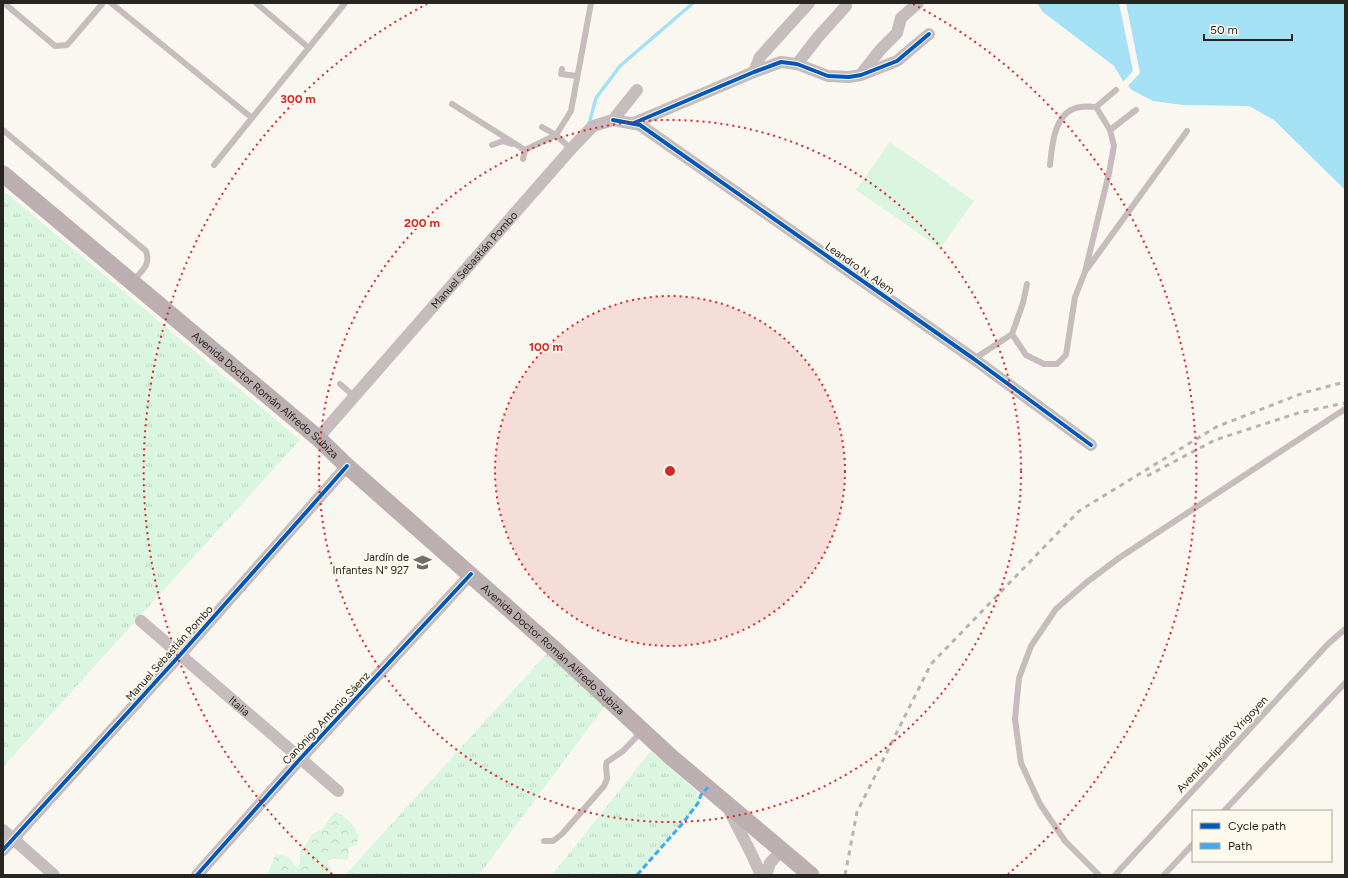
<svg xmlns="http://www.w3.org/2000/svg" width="1348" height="878" viewBox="0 0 1348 878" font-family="Figtree,sans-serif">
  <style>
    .grass { fill: url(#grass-tufts) }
    .forest { fill: url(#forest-crowns) }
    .pitch { fill: #dbf6e0 }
    .water { fill: #a4e1f5 }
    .pier { fill: #faf7f0 }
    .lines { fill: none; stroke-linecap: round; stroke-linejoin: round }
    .stream { stroke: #a4e1f5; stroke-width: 3.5 }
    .lane { stroke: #c6bbbd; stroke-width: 6 }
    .street { stroke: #c6bbbd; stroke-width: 12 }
    .secondary { stroke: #bcafb1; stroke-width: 17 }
    .rail { stroke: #b9b2b0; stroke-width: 3; stroke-dasharray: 5 5; stroke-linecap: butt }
    .quiet { stroke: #3fa9f5; stroke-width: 3; stroke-dasharray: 6 3; stroke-linecap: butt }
    .cycleway-casing { stroke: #fdf9ed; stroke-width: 6 }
    .cycleway { stroke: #0057b8; stroke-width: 4 }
    .ring { fill: none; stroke: #d62828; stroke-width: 2; stroke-dasharray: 2 4 }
    .labels { text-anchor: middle; stroke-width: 3.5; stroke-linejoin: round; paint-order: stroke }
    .street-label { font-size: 11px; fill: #272521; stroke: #fdf9ed }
    .poi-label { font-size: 11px; fill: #272521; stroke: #fdf9ed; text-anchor: end }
    .centre { fill: #d62828; stroke: #fdf9ed; stroke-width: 2 }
    .ring-label { font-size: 12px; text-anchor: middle; font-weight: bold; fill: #d62828; stroke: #fdf9ed; stroke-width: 3.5; stroke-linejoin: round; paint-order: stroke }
  </style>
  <defs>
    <pattern id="grass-tufts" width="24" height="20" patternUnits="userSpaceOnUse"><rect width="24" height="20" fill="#dbf6e0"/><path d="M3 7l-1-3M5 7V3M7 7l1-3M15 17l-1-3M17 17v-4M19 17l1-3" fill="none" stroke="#bcd3c0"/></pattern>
    <pattern id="forest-crowns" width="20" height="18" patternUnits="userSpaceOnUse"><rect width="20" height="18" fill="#dbf6e0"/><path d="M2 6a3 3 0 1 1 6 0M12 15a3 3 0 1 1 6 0" fill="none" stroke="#bcd3c0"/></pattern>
  </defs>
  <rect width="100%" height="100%" fill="#faf7f0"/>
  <path class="grass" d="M 3,190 L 300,440 L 3,767 Z
    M 548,652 L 605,706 L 479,875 L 345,875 Z
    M 651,751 L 701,795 C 691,821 655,854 635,875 L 552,875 Z"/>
  <path class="forest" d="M 336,812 C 348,817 353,825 359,836 L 356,845 L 348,848 L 349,854 L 348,860 L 334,858 L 327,861 L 332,870 L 327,875 L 269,875 L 268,873 L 276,854 L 289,857 L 297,868 L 300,863 L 300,851 L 307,843 L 312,834 C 330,828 323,822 336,812 Z"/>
  <path class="pitch" d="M 890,142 L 974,201 L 940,248 L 856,190 Z"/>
  <path class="water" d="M 1037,3 L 1345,3 L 1345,190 L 1274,120 L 1249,106 L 1183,105 L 1153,101 L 1132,90 L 1123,81 L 1114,66 L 1043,12 Z"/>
  <path class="pier" d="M 1119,3 L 1126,3 L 1140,73 L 1126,88 L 1122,83 L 1133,71 Z"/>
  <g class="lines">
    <path class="stream" d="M 589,124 L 596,98 L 620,66 L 693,3"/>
    <path class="lane" d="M 4,3 L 55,46 L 67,45 L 103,3
      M 111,3 L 252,118
      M 256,3 L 309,48
      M 562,69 L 561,74 L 577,76
      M 452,104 L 525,150 L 523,159
      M 542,127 L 556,135 L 571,111 L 591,3
      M 3,130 L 146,251 C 151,266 142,270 133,281
      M 1110,130 L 1136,110
      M 492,145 L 503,141 L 512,144
      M 522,149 L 525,150 L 556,135 L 571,149
      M 214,165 L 345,3
      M 1050,165 C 1052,145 1054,111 1080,107 C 1085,106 1091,107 1096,107
      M 1087,269 L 1187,131
      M 1012,334 L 1026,355 L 1044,364 L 1057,364 L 1066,355 L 1075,297 L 1085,272 L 1109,173 L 1114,146 L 1110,130 L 1096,107 L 1116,90
      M 974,359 L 1012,334 L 1023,303 L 1027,284
      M 340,384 L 355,397
      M 1224,811 L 1345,683
      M 544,841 L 553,841 L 562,834 L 604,786 L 607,779 L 606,765 L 607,762 L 623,751 L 642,731
      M 1099,875 L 1065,841 L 1040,804 L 1021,763 L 1015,719 L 1019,678 L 1031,646 L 1056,609 L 1087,582 L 1119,558 L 1345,409
      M 1115,875 L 1328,644 L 1345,629
      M 1164,875 L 1193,844"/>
    <g class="street">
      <path d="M 797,64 L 818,37 L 846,6"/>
      <path d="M 754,72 L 760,57 L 809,3"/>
      <path d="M 861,74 L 881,49 L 897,33 L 901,18 L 918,3"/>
      <path d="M 613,120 L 640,125 L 974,359 L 1091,445"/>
      <path d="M 634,123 L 754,72 L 781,62 L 797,64 L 828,76 L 849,77 L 861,75 L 897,61 L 929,34"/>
      <path id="s1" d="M 318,438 L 571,149 L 593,126 L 613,120 L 637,90"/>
      <path id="s2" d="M 141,621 L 338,791"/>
      <path d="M 728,808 L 752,855 L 761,875"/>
      <path d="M 3,830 L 54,875"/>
      <path d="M 3,850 L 180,655 L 347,466"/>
      <path d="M 197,875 L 300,759 L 471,574"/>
      <path d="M 766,875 L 770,863 L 782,850"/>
    </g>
    <path class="secondary" id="s3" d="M 3,174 L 318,438 L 347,466 L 552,647 L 671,757 L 811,875"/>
    <path class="rail" d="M 1147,476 L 1215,440 L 1298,413 L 1345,403
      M 845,875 L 857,812 L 931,664 L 1079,511 L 1216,427 L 1303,393 L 1345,382"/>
    <path class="quiet" d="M 637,875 L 683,823 L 698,803 L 701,795 L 708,787"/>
    <defs>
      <path id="cycleway" d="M 613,120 L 640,125 L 974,359 L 1091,445
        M 634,123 L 754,72 L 781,62 L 797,64 L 828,76 L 849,77 L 861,75 L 897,61 L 929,34
        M 3,850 L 180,655 L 347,466
        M 197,875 L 300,759 L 471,574"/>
    </defs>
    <use href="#cycleway" class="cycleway-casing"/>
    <use href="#cycleway" class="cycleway"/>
  </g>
  <circle cx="670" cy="471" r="175" fill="#d62828" fill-opacity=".12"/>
  <g class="ring">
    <circle cx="670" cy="471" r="175"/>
    <circle cx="670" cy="471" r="351"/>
    <path d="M332 874A526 526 0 0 1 427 4M913 4A526 526 0 0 1 1008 874"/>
  </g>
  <defs>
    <symbol id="school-bare" viewBox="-9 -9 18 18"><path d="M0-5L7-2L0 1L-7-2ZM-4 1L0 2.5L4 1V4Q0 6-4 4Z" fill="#716e69" stroke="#fdf9ed" stroke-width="2.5" paint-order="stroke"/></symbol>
  </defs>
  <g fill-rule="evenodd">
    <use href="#school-bare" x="410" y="550" width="25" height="25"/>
  </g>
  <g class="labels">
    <g class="street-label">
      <text dy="4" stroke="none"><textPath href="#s1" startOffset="237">Manuel Sebastián Pombo</textPath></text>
      <text transform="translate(860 268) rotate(35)" y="4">Leandro N. Alem</text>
      <text dy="4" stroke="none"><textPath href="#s3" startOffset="343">Avenida Doctor Román Alfredo Subiza</textPath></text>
      <text dy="4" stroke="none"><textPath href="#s3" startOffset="727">Avenida Doctor Román Alfredo Subiza</textPath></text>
      <text transform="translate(169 653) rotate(-48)" y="4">Manuel Sebastián Pombo</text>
      <text dy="4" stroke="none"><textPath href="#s2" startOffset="130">Italia</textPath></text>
      <text transform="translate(326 718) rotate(-47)" y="4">Canónigo Antonio Sáenz</text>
      <text transform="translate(1222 744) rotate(-47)" y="4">Avenida Hipólito Yrigoyen</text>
    </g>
    <g class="poi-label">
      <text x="409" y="561">Jardín de<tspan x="409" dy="13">Infantes N° 927</tspan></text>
    </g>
  </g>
  <circle cx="670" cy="471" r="6" class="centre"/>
  <g class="ring-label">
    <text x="298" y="103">300 m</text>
    <text x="422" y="227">200 m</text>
    <text x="546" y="351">100 m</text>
  </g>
  <rect width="1348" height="878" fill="none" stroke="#272521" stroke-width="8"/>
  <rect x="1192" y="810" width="140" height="52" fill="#fdf9ed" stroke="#a7a49b"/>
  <rect x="1200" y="823" width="20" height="6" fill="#0057b8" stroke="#a7a49b"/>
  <text x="1228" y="830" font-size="12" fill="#272521">Cycle path</text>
  <rect x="1200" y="843" width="20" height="6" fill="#3fa9f5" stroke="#a7a49b"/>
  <text x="1228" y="850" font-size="12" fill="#272521">Path</text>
  <path d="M1204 34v6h88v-6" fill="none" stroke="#272521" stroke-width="2"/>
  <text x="1210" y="34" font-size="12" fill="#272521" stroke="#fdf9ed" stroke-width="3" paint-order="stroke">50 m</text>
</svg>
